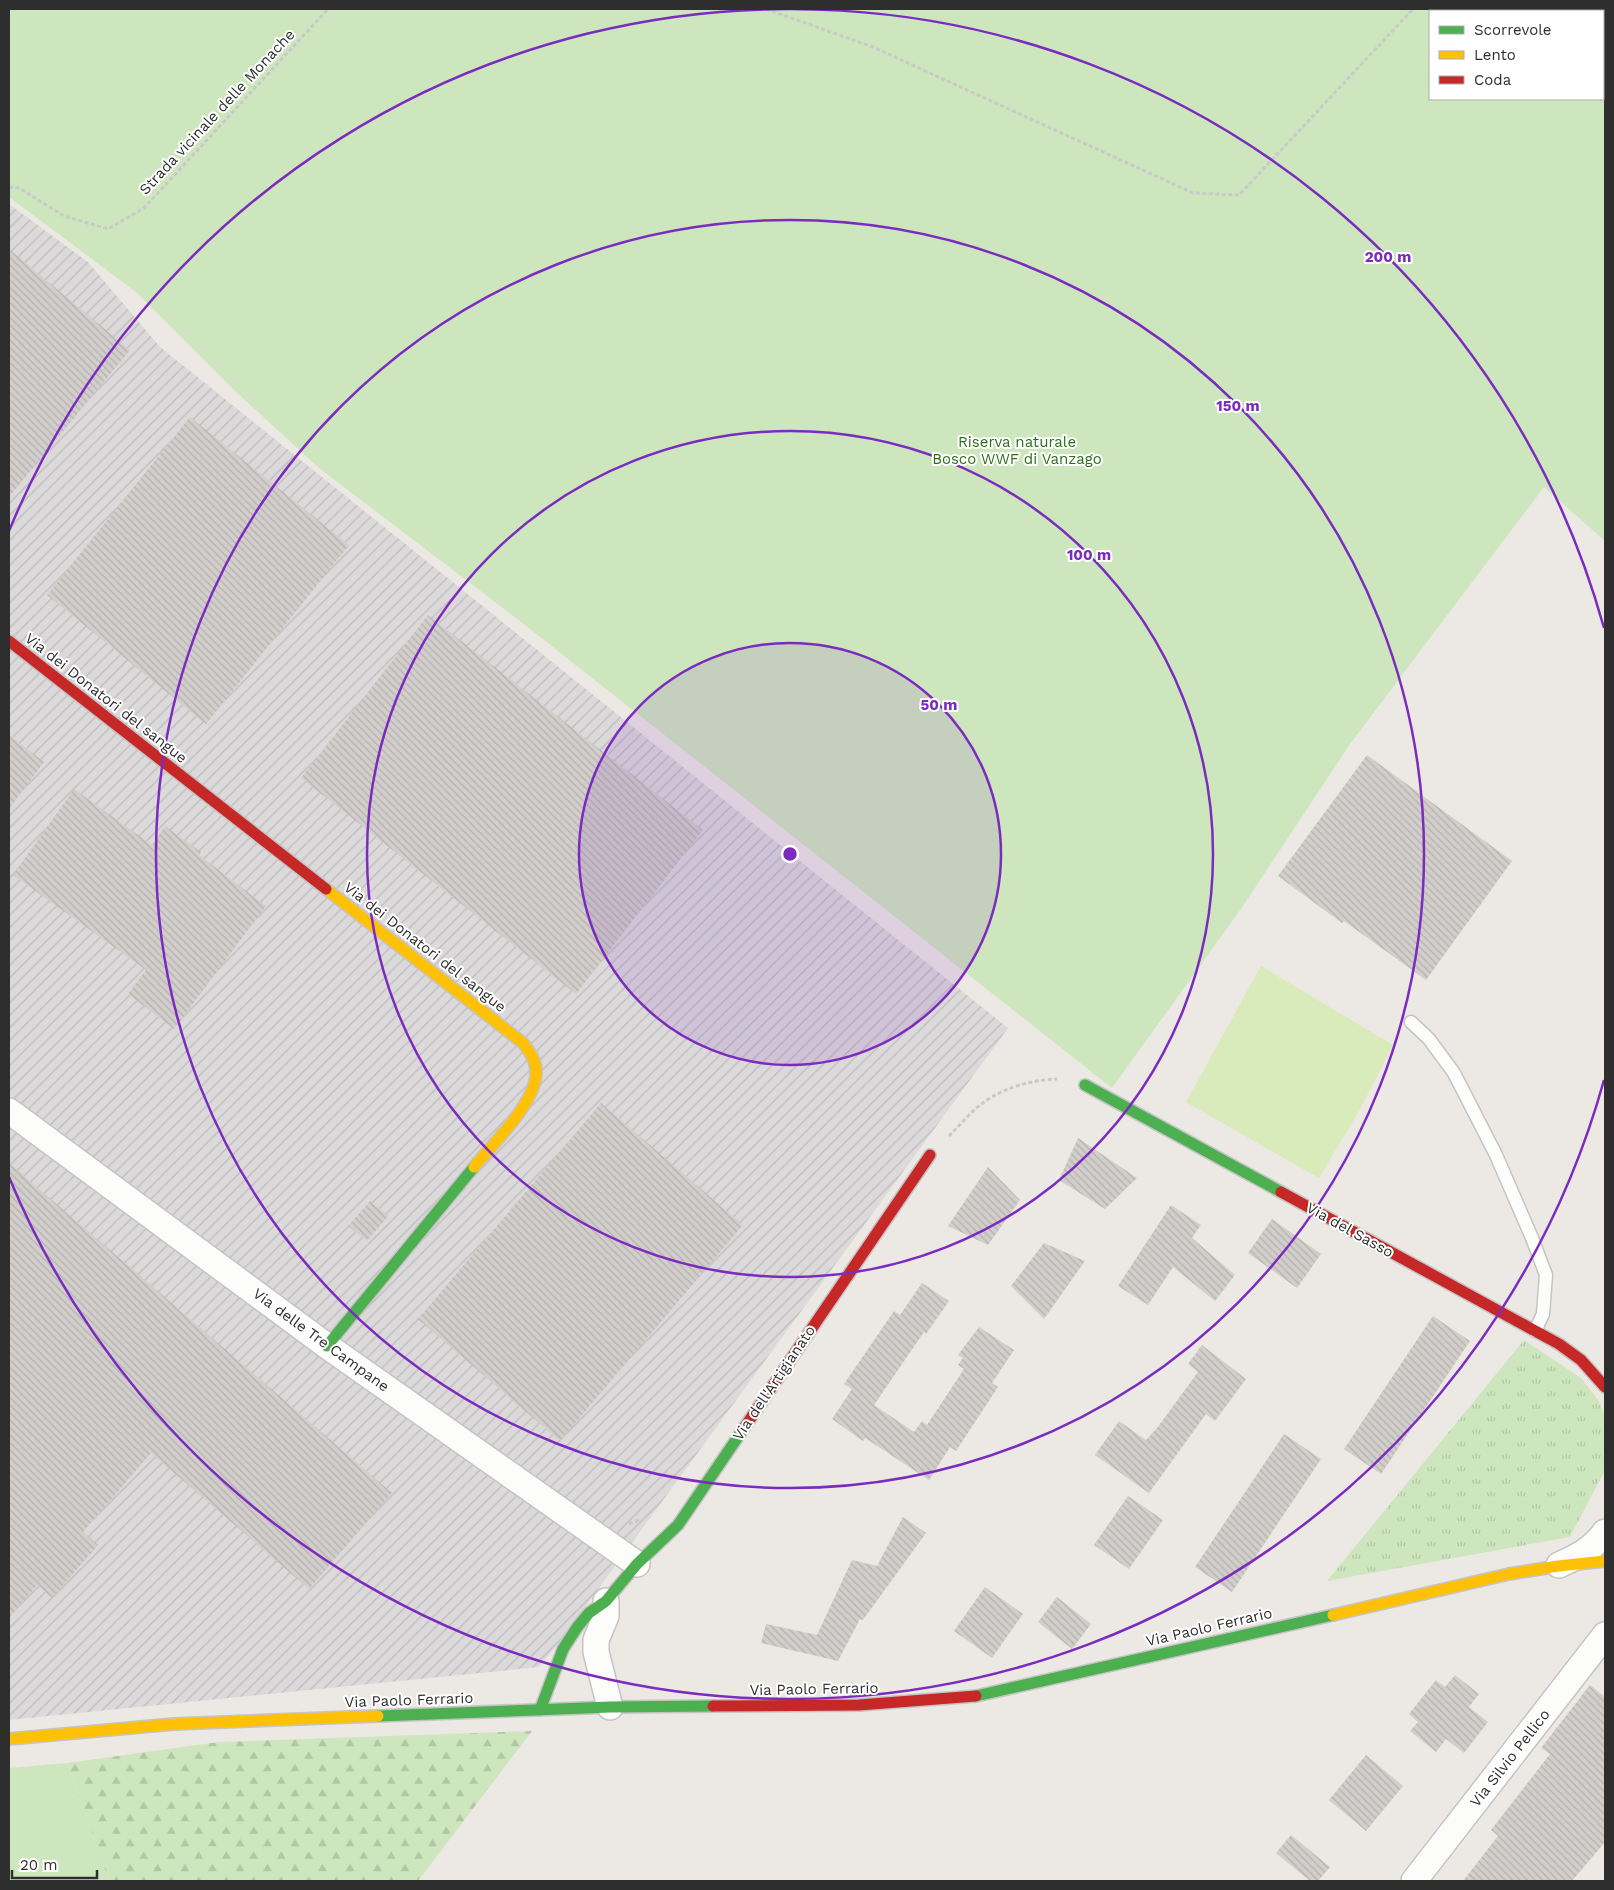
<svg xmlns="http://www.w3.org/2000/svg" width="1614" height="1890" viewBox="0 0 1614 1890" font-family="'Work Sans',sans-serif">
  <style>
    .industrial { fill: url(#industrial-furrows) }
    .grass { fill: url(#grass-tufts) }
    .forest { fill: url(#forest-firs) }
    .park { fill: #cee6be; fill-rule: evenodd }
    .pitch { fill: #d9eabb }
    .building { fill: url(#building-back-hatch) }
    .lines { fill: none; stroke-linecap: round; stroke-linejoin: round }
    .lane-casing { stroke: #c5c4c5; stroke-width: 15 }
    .street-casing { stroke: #c5c4c5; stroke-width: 28 }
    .fast-casing { stroke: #c5c4c5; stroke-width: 14 }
    .slow-casing { stroke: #c5c4c5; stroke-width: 14 }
    .jam-casing { stroke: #c5c4c5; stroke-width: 14 }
    .path { stroke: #c9c9c8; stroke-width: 3; stroke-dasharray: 4 2.5; stroke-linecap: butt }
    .lane { stroke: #fcfcfb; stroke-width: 12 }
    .street { stroke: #fcfcfb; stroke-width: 25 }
    .fast { stroke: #4caf50; stroke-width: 11 }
    .slow { stroke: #ffc107; stroke-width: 11 }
    .jam { stroke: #c62828; stroke-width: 11 }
    .ring { fill: none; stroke: #7b2cbf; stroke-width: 2.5 }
    .labels { text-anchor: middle; stroke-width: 4; stroke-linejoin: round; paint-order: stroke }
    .street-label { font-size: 15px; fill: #2e2e2e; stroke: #fff }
    .park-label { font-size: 15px; fill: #2c6e1b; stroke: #fff }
    .centre { fill: #7b2cbf; stroke: #fff; stroke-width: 2.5 }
    .ring-label { font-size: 15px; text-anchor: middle; font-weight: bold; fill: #7b2cbf; stroke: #fff; stroke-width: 4; stroke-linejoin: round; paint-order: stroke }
  </style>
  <defs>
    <pattern id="industrial-furrows" width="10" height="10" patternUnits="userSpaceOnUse" patternTransform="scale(1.25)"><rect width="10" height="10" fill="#dcd9db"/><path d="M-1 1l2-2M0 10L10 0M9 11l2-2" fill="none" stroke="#bdbbbc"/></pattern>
    <pattern id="grass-tufts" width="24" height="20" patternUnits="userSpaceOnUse" patternTransform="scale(1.25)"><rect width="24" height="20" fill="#cee6be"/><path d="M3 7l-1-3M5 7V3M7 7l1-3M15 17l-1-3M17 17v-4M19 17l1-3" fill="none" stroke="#b1c6a4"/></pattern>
    <pattern id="forest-firs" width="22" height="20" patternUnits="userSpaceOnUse" patternTransform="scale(1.25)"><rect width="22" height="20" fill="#cee6be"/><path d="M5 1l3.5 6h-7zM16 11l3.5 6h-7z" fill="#b1c6a4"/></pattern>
    <pattern id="building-back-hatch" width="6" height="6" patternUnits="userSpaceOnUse" patternTransform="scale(1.25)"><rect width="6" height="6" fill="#d1cecb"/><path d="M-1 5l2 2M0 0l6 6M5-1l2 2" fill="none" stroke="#b4b1af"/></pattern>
  </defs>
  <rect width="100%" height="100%" fill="#ece8e4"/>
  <path class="industrial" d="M 9,204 L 88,262 L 160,347 L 1008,1028 L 558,1644 L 539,1667 L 9,1720 Z"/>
  <path class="grass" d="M 1524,1340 L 1581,1378 L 1599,1401 L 1605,1417 L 1605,1470 L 1570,1537 L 1327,1581 Z"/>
  <path class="forest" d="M 532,1731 L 418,1881 L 109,1881 L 67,1763 L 219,1742 Z"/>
  <path class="park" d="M 9,9 L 1605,9 L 1605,541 L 1544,487 L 1350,744 L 1243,906 L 1112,1088 L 525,625 L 319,468 L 234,390 L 136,292 L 9,197 ZM 1430,11 L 1603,11 L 1603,99 L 1430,99 Z
    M 67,1763 L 109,1881 L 9,1881 L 9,1768 Z"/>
  <path class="pitch" d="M 1261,966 L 1393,1045 L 1359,1111 L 1319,1178 L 1186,1102 Z"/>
  <path class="building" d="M 9,249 L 130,350 L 9,497 Z
    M 190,417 L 349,545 L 206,724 L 47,595 Z
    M 428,615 L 703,830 L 576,994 L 301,778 Z
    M 9,735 L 44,762 L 9,809 Z
    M 1367,755 L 1512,861 L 1426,980 L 1344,921 L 1342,923 L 1278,876 Z
    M 74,789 L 152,845 L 165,826 L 201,852 L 199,855 L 266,906 L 174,1029 L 128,994 L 146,970 L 13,875 Z
    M 601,1103 L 743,1225 L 560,1441 L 418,1319 Z
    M 1078,1138 L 1137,1178 L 1105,1209 L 1059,1180 Z
    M 9,1163 L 392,1493 L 309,1589 L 151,1453 L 83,1532 L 98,1545 L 52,1598 L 37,1585 L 9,1618 Z
    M 988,1167 L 1020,1200 L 988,1245 L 948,1226 Z
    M 370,1201 L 388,1216 L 367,1241 L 348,1226 Z
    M 1171,1205 L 1201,1225 L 1192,1238 L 1235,1275 L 1215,1301 L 1173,1267 L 1148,1305 L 1118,1286 Z
    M 1272,1219 L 1321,1254 L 1297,1288 L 1248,1253 Z
    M 1044,1243 L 1085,1261 L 1044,1319 L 1011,1286 Z
    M 922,1283 L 949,1301 L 926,1334 L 924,1332 L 874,1405 L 914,1432 L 922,1421 L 927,1425 L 964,1369 L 958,1365 L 963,1358 L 958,1355 L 979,1327 L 1014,1350 L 992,1383 L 998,1387 L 956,1451 L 950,1447 L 929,1480 L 865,1438 L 863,1441 L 832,1419 L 852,1389 L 844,1384 L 894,1311 L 900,1315 Z
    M 1433,1316 L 1470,1341 L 1381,1474 L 1344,1449 Z
    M 1202,1345 L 1246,1379 L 1215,1421 L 1206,1414 L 1149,1493 L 1095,1455 L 1119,1421 L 1146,1440 L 1157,1428 L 1198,1372 L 1188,1364 Z
    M 1284,1434 L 1321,1459 L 1232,1592 L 1195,1567 Z
    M 1128,1496 L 1163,1520 L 1129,1569 L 1094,1545 Z
    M 903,1517 L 926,1533 L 863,1620 L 860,1619 L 838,1661 L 761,1643 L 766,1624 L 817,1635 L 852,1560 L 877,1566 Z
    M 985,1587 L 1023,1614 L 992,1658 L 954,1631 Z
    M 1057,1597 L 1091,1624 L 1072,1649 L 1038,1622 Z
    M 1455,1675 L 1479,1694 L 1469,1707 L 1488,1722 L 1464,1753 L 1446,1739 L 1436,1752 L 1410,1731 L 1418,1722 L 1409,1714 L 1436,1680 L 1445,1687 Z
    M 1590,1685 L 1605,1697 L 1605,1842 L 1572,1881 L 1463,1881 L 1498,1836 L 1491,1830 L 1550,1754 L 1541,1748 Z
    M 1366,1755 L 1403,1786 L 1366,1831 L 1329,1800 Z
    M 1291,1835 L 1330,1867 L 1318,1881 L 1310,1881 L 1276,1853 Z"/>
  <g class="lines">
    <defs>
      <path id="lane" d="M 1411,1022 L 1429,1039 L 1454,1073 L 1496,1155 L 1532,1238 L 1546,1275 L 1543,1314 L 1535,1331"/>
      <path id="street" d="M 9,1111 L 327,1346 L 637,1564
        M 1559,1565 C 1577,1557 1593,1549 1605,1532
        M 606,1601 L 606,1616 L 596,1640 L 596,1652 L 610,1707
        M 1414,1881 L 1605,1635"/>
      <path id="fast" d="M 1085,1085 L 1281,1192
        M 327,1346 L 474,1167
        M 976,1696 L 1333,1615
        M 540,1710 L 563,1649 L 578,1626 L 589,1613 L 606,1601 L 637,1564 L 678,1525 L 744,1428
        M 378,1716 L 610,1707 L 713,1706"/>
      <path id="slow" d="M 326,889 L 523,1043 C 529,1051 536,1060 536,1071 C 538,1100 492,1145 474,1167
        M 1333,1615 L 1509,1574 L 1558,1566 L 1605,1561
        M 9,1739 L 174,1724 L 378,1716"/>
      <path id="jam" d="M 9,641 L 326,889
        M 1281,1192 L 1559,1344 L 1581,1360 L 1605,1387
        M 744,1428 L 930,1155
        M 713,1706 L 859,1705 L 976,1696"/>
    </defs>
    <use href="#lane" class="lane-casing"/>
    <use href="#street" class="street-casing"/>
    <use href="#fast" class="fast-casing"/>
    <use href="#slow" class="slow-casing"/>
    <use href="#jam" class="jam-casing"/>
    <path class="path" d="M 766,9 L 873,47 L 1193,193 L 1239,195 L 1413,9
      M 9,187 L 19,188 L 64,216 L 108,229 L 144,208 L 328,9
      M 949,1136 C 959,1126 969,1114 980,1105 C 1002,1088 1030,1080 1057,1079
      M 629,1524 L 641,1519"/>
    <use href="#lane" class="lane"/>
    <use href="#street" class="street"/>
    <use href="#fast" class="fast"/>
    <use href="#slow" class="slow"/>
    <use href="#jam" class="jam"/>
  </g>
  <circle cx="790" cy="854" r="211" fill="#7b2cbf" fill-opacity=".12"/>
  <g class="ring">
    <circle cx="790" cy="854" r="211"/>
    <circle cx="790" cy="854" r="423"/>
    <circle cx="790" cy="854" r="634"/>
    <path d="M1604 1080A845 845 0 0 1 9 1177M9 531A845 845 0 0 1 1604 628"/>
  </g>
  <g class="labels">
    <g class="street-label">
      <text transform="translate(217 112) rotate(-47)" y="5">Strada vicinale delle Monache</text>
      <text transform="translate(106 698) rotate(38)" y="5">Via dei Donatori del sangue</text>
      <text transform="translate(425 947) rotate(38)" y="5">Via dei Donatori del sangue</text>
      <text transform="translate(1350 1230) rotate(29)" y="5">Via del Sasso</text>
      <text transform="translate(321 1340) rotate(36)" y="5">Via delle Tre Campane</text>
      <text transform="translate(774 1383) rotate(-56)" y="5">Via dell'Artigianato</text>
      <text transform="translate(1209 1627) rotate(-13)" y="5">Via Paolo Ferrario</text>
      <text transform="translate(814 1689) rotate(-1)" y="5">Via Paolo Ferrario</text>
      <text transform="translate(409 1700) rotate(-2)" y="5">Via Paolo Ferrario</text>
      <text transform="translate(1510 1758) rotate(-52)" y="5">Via Silvio Pellico</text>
    </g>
    <g class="park-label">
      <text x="1017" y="447">Riserva naturale<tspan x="1017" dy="17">Bosco WWF di Vanzago</tspan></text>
    </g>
  </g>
  <circle cx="790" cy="854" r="8" class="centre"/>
  <g class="ring-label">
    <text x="1388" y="262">200 m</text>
    <text x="1238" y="411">150 m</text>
    <text x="1089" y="560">100 m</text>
    <text x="939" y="710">50 m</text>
  </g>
  <rect width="1614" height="1890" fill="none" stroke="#2e2e2e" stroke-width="20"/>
  <rect x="1429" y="10" width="175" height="90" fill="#ffffff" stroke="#ababab"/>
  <rect x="1439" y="26" width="25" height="8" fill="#4caf50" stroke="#ababab"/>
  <text x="1474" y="35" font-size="15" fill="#2e2e2e">Scorrevole</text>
  <rect x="1439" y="51" width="25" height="8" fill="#ffc107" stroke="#ababab"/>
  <text x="1474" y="60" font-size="15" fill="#2e2e2e">Lento</text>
  <rect x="1439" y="76" width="25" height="8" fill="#c62828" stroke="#ababab"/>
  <text x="1474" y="85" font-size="15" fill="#2e2e2e">Coda</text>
  <path d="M12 1870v8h85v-8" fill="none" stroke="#2e2e2e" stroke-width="2.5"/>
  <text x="20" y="1870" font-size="15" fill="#2e2e2e" stroke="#ffffff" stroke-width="4" paint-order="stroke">20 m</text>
</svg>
